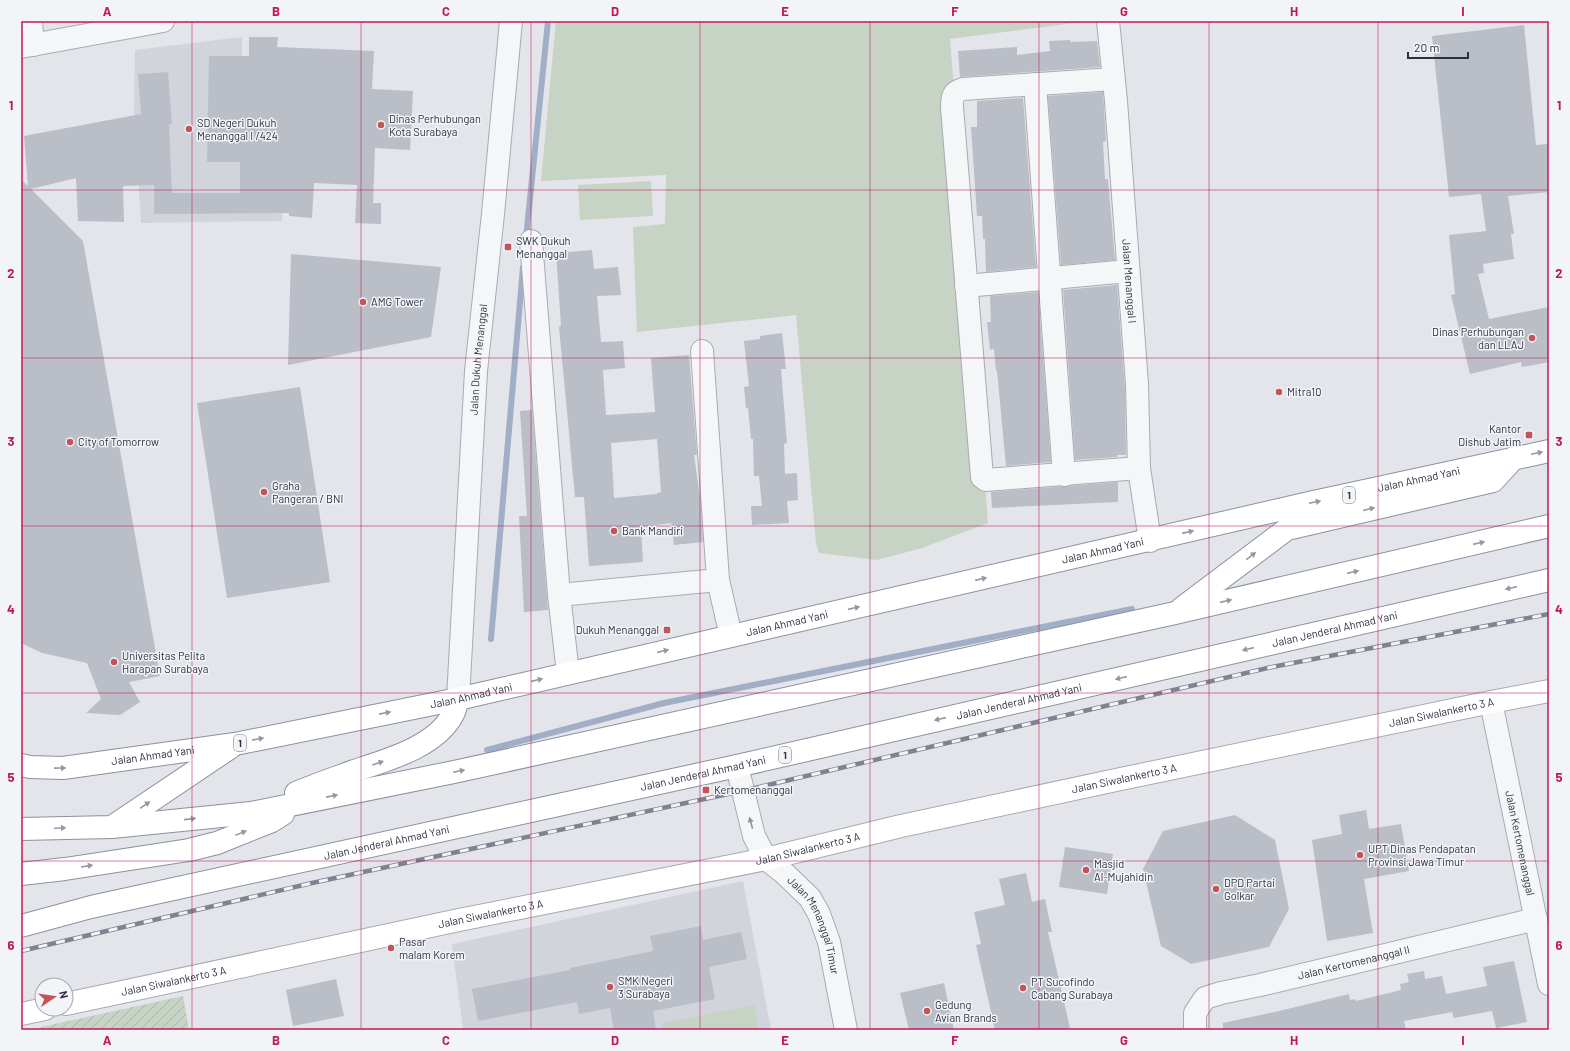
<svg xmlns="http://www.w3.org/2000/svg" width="1570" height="1051" viewBox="0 0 1570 1051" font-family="Barlow,sans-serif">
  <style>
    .built { fill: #d1d4db }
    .grass { fill: #c7d3c5 }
    .garden { fill: url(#garden-furrows) }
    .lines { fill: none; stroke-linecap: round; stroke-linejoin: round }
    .stream { stroke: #a1afc6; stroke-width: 6 }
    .building { fill: #babec6; fill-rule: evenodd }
    .minor-casing { stroke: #a8abb4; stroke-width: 24 }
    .secondary-casing { stroke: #a8abb4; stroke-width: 24 }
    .trunk-casing { stroke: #8b919f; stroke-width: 24 }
    .minor { stroke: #f5f6f8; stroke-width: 22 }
    .secondary { stroke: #fff; stroke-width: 22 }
    .trunk { stroke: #fff; stroke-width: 22 }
    .rail-casing { stroke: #7e8392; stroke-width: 4.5 }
    .rail { stroke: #f2f4f7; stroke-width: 3; stroke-dasharray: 9; stroke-linecap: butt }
    .oneway { fill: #9698a0 }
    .oneway2 { fill: #90949c }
    .grid { fill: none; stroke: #c2185b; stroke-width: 1; stroke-opacity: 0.55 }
    .poi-dot { fill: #c2545a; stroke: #f2f4f7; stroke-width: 1.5 }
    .labels { text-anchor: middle; stroke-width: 3; stroke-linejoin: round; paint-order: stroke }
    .shield { fill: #f2f4f7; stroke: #676c77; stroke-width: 1 }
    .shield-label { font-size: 10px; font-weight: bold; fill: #2c3140 }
    .poi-label { font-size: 11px; fill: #2c3140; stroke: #f2f4f7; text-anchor: start }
    .street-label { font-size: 11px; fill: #2c3140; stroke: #f2f4f7 }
    .neatline { fill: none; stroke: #c2185b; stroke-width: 1.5 }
    .grid-label { font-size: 13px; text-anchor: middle; font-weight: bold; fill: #c2185b }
  </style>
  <defs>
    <pattern id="garden-furrows" width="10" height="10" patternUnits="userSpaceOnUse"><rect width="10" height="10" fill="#c7d3c5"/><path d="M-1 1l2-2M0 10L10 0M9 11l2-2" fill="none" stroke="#abb6aa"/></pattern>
  </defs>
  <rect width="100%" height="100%" fill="#e3e5ea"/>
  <path class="built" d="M 242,37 L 242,151 L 282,157 L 282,221 L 141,223 L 134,108 L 135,50 Z
    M 743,881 L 771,1030 L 463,1030 L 452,944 Z"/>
  <path class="grass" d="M 556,21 L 1090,21 L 950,39 L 988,523 L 922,548 L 877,560 L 819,553 L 816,543 L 796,315 L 637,332 L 633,227 L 665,224 L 666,175 L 541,181 Z
    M 651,181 L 653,216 L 580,220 L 578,185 Z
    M 754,1005 L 759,1030 L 662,1030 L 661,1023 Z"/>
  <path class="garden" d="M 183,996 L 189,1030 L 34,1030 L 41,1027 Z"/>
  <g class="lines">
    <path class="stream" d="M 526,238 L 548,21
      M 491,639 L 523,267
      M 487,750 L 664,703 L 1132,609"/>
  </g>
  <path class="building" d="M 1524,25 L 1536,145 L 1549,144 L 1549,192 L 1508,196 L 1514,234 L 1511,234 L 1514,259 L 1483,264 L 1484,273 L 1478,274 L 1489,319 L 1549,307 L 1549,362 L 1522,367 L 1521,362 L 1470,374 L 1451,295 L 1455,294 L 1449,235 L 1486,231 L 1481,194 L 1449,197 L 1432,36 Z
    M 249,37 L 278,37 L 277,47 L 374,51 L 372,89 L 413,91 L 410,150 L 375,148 L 373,203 L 381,203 L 381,224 L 355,223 L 357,185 L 314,183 L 312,218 L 289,216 L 289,213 L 154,214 L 154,185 L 123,186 L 124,222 L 78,221 L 76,178 L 31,189 L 83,241 L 160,676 L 129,682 L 140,702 L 120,715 L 86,713 L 101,699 L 87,663 L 42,653 L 21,643 L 21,179 L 28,186 L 24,136 L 141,114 L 138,74 L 168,72 L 172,124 L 169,124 L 172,193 L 240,193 L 240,162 L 207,162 L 209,56 L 249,56 Z
    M 1070,40 L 1071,42 L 1097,41 L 1100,67 L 960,77 L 958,51 L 1017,47 L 1017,55 L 1050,51 L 1049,41 Z
    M 1103,92 L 1106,141 L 1103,142 L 1105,179 L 1108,179 L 1115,260 L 1061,265 L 1048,96 Z
    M 1023,98 L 1036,267 L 986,272 L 985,239 L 983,239 L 982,216 L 977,216 L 971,127 L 977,127 L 977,101 Z
    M 592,250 L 594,269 L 618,267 L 621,295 L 597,296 L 601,342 L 623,341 L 625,368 L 603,370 L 606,415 L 655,412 L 651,358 L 689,355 L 697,455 L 694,455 L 700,498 L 703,542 L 674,545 L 671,523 L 641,527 L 643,562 L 589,566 L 584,497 L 575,497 L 559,327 L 561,326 L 556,253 ZM 657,439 L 661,492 L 657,493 L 657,494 L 614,498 L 611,443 Z
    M 291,254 L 441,267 L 431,337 L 288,365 Z
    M 1117,285 L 1125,390 L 1126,455 L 1117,455 L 1117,457 L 1075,460 L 1063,290 Z
    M 1038,292 L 1051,462 L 1006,466 L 997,371 L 996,371 L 994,349 L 990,350 L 987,322 L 991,322 L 990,296 Z
    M 782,333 L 786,369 L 781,369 L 787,443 L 784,444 L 785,474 L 797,473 L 798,500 L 787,501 L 789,523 L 752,525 L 751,506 L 762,506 L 759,476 L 754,476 L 753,439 L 751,439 L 748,408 L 746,408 L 744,387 L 749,386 L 744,341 L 760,339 L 760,336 Z
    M 300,387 L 330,582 L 227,598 L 197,403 Z
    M 532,410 L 548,610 L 524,612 L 519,516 L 527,516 L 520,411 Z
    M 1118,482 L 1118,502 L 992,508 L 991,492 Z
    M 1366,810 L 1369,829 L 1401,824 L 1409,871 L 1364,879 L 1373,933 L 1327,941 L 1312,840 L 1342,834 L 1339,815 Z
    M 1235,815 L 1275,840 L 1289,909 L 1269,947 L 1191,964 L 1161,946 L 1143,869 L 1163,831 Z
    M 1065,847 L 1113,854 L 1107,894 L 1059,887 Z
    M 1026,873 L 1032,902 L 1045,899 L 1052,932 L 1048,932 L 1070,1028 L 1060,1030 L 995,1030 L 976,945 L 981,944 L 974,912 L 1005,905 L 999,879 Z
    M 701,926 L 703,940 L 741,932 L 747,959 L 709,967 L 715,999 L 653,1011 L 656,1030 L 614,1030 L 610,1008 L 579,1014 L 577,1002 L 478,1021 L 472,989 L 570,970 L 570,968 L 653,951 L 650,936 Z
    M 1514,961 L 1527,1022 L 1496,1028 L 1492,1011 L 1454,1018 L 1452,1012 L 1404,1021 L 1406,1030 L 1223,1030 L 1223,1023 L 1279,1011 L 1349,994 L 1350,1000 L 1355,999 L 1356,1001 L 1401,990 L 1400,984 L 1409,982 L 1407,974 L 1424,971 L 1425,979 L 1442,976 L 1446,994 L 1487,986 L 1483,967 Z
    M 336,979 L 344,1016 L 293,1026 L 286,990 Z
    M 944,983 L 954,1030 L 909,1030 L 900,993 Z"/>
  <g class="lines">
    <defs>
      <g id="minor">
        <path d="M 31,21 L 33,45"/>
        <path id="s1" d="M 1108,21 L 1116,101 L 1137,384 L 1139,468 L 1150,541"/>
        <path d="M 21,47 L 163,21"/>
        <path d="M 1113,79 L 963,89 C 953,92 952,96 952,107 L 982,477 L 986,480 L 1139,468"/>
        <path d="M 1035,84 L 1064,475"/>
        <path d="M 531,241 L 559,595 L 568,673"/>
        <path d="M 966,286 L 1128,271"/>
        <path d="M 718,580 L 731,636"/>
        <path d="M 559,595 L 718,580 L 702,351"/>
        <path id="s2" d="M 458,699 L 476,371 L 493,214 L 511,21"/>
        <path id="s3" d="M 1491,702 L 1549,984"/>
        <path id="s4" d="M 737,766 L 754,836 L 766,859 L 784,873 L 810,898 L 819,914 L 829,942 L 846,1030"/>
        <path id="s5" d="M 1195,1030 L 1195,1013 L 1205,998 L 1221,993 L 1260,985 L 1536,919"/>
      </g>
      <g id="secondary">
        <path id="s6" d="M 66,1004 L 459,920 L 766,859 L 901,826 L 1116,780 L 1491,702 L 1549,691"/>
        <path d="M 21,1014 L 45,1009"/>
      </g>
      <g id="trunk">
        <path d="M 1182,608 L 1287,529 L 1493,481 L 1514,458"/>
        <path id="s7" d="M 21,765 L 30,767 L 63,768 L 235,744 L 458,699 L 1309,503 L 1549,451"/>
        <path d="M 296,793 C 315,785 335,778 354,771 C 387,760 436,747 453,714 C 456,709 456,703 458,699"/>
        <path d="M 115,825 L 231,747"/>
        <path d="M 21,829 L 112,827 L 251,813 L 454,772 L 1175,613 L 1549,526"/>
        <path d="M 21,874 L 65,869 L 189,850 L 217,843 L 272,821 L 283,814"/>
        <path id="s8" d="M 21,926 L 91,907 L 737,766 L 1549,580"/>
      </g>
    </defs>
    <use href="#minor" class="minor-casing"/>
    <use href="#secondary" class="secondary-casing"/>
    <use href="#trunk" class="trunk-casing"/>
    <use href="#minor" class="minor"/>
    <use href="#secondary" class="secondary"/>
    <use href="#trunk" class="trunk"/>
    <defs>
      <path id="rail" d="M 21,951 L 312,883 L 742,791 L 1272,667 L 1549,614"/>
    </defs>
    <use href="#rail" class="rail-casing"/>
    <use href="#rail" class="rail"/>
  </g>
  <defs><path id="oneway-solid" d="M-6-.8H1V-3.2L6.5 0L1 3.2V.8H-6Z"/></defs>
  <g class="oneway">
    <use href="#oneway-solid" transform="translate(1537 453) rotate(-12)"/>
    <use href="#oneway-solid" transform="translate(1315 502) rotate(-12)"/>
    <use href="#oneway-solid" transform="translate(1369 509) rotate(-14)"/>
    <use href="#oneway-solid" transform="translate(1188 532) rotate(-13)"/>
    <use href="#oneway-solid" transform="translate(1479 543) rotate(-13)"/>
    <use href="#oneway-solid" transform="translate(1251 556) rotate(-37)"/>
    <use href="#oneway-solid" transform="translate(1353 572) rotate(-13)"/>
    <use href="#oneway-solid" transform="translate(981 579) rotate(-13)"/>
    <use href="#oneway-solid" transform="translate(1511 588) rotate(167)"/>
    <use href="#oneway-solid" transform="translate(1226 601) rotate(-13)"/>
    <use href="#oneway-solid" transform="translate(854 608) rotate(-13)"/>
    <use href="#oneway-solid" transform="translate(1248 649) rotate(167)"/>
    <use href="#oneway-solid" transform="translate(663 651) rotate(-13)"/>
    <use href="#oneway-solid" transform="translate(1121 678) rotate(167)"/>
    <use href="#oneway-solid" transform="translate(537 680) rotate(-13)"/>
    <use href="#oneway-solid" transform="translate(385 713) rotate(-11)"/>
    <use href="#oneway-solid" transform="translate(940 719) rotate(167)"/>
    <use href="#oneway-solid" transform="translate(258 739) rotate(-11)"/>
    <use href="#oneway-solid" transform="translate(378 763) rotate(-19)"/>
    <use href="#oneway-solid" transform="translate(60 768) rotate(-1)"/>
    <use href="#oneway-solid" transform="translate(459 771) rotate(-12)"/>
    <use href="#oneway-solid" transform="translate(332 796) rotate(-11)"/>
    <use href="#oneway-solid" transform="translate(145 805) rotate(-34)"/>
    <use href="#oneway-solid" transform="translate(190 819) rotate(-6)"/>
    <use href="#oneway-solid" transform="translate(60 828) rotate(-2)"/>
    <use href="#oneway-solid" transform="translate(241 833) rotate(-22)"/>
    <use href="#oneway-solid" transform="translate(87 866) rotate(-9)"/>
  </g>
  <use class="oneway2" href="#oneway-solid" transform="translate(751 823) rotate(-105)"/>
  <path class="grid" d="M 192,21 L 192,1030M 361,21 L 361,1030M 531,21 L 531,1030M 700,21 L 700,1030M 870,21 L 870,1030M 1039,21 L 1039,1030M 1209,21 L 1209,1030M 1378,21 L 1378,1030M 21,190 L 1549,190M 21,358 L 1549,358M 21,526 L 1549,526M 21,693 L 1549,693M 21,861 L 1549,861"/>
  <g class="poi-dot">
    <circle cx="381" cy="125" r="4"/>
    <circle cx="189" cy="129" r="4"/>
    <rect x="504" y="243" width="8" height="8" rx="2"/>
    <circle cx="363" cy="302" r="4"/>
    <circle cx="1532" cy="338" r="4"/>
    <circle cx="1279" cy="392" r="4"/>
    <rect x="1525" y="431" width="8" height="8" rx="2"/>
    <circle cx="70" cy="442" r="4"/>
    <circle cx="264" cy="492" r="4"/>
    <circle cx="614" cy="531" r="4"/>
    <rect x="663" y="626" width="8" height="8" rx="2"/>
    <circle cx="114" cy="662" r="4"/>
    <rect x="702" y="786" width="8" height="8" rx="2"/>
    <circle cx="1360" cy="855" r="4"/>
    <circle cx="1086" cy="870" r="4"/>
    <circle cx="1216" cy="889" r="4"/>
    <circle cx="391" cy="948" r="4"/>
    <circle cx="610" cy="987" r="4"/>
    <circle cx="1023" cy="988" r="4"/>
    <circle cx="927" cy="1011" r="4"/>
  </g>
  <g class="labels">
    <g class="shield">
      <rect x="1343" y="487" width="12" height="16" rx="3"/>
      <rect x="234" y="735" width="12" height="16" rx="3"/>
      <rect x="779" y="747" width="12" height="16" rx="3"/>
    </g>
    <g class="shield-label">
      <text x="1349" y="499">1</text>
      <text x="240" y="747">1</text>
      <text x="785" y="759">1</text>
    </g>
    <g class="poi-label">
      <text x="389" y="123">Dinas Perhubungan<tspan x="389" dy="13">Kota Surabaya</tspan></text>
      <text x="197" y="127">SD Negeri Dukuh<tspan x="197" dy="13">Menanggal I /424</tspan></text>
      <text x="516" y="245">SWK Dukuh<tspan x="516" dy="13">Menanggal</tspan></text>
      <text x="371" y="306">AMG Tower</text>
      <text x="1524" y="336" text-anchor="end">Dinas Perhubungan<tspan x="1524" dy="13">dan LLAJ</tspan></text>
      <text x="1287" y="396">Mitra10</text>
      <text x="1521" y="433" text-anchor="end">Kantor<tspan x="1521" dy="13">Dishub Jatim</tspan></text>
      <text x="78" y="446">City of Tomorrow</text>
      <text x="272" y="490">Graha<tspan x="272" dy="13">Pangeran / BNI</tspan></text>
      <text x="622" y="535">Bank Mandiri</text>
      <text x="659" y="634" text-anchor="end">Dukuh Menanggal</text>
      <text x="122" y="660">Universitas Pelita<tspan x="122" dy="13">Harapan Surabaya</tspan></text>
      <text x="714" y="794">Kertomenanggal</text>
      <text x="1368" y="853">UPT Dinas Pendapatan<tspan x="1368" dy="13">Provinsi Jawa Timur</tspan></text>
      <text x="1094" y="868">Masjid<tspan x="1094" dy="13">Al-Mujahidin</tspan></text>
      <text x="1224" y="887">DPD Partai<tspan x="1224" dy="13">Golkar</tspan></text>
      <text x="399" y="946">Pasar<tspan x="399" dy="13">malam Korem</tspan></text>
      <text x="618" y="985">SMK Negeri<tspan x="618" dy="13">3 Surabaya</tspan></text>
      <text x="1031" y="986">PT Sucofindo<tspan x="1031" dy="13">Cabang Surabaya</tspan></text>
      <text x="935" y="1009">Gedung<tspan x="935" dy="13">Avian Brands</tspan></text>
    </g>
    <g class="street-label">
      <text dy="4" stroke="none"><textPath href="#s1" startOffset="261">Jalan Menanggal I</textPath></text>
      <text dy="4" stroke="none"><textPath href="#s2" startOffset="340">Jalan Dukuh Menanggal</textPath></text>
      <text dy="4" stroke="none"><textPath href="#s7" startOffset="1429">Jalan Ahmad Yani</textPath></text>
      <text dy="4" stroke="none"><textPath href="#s7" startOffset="1105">Jalan Ahmad Yani</textPath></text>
      <text dy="4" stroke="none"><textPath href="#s7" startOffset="781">Jalan Ahmad Yani</textPath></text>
      <text dy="4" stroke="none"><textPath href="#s8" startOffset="1347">Jalan Jenderal Ahmad Yani</textPath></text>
      <text dy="4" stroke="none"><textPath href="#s7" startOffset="457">Jalan Ahmad Yani</textPath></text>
      <text dy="4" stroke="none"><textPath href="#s8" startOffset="1023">Jalan Jenderal Ahmad Yani</textPath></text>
      <text dy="4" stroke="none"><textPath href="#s6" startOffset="1406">Jalan Siwalankerto 3 A</textPath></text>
      <text dy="4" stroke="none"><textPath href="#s7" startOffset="133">Jalan Ahmad Yani</textPath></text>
      <text dy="4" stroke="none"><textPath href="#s8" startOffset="699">Jalan Jenderal Ahmad Yani</textPath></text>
      <text dy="4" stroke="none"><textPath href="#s6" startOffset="1082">Jalan Siwalankerto 3 A</textPath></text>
      <text dy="4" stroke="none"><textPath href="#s8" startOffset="375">Jalan Jenderal Ahmad Yani</textPath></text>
      <text dy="4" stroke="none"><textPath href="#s3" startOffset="144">Jalan Kertomenanggal</textPath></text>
      <text dy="4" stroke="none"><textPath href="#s6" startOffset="758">Jalan Siwalankerto 3 A</textPath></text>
      <text dy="4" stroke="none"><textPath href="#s6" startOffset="434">Jalan Siwalankerto 3 A</textPath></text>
      <text dy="4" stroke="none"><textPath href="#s4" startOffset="183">Jalan Menanggal Timur</textPath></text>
      <text dy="4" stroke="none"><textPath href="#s5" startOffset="188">Jalan Kertomenanggal II</textPath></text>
      <text dy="4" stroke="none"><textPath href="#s6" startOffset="110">Jalan Siwalankerto 3 A</textPath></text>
    </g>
  </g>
  <rect width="1570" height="1051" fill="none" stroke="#f2f4f7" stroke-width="44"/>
  <g transform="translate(54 997) rotate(77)"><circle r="19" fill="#f2f4f7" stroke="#a3a6ae"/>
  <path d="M0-3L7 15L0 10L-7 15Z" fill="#c2545a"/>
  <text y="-6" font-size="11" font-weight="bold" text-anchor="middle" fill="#2c3140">N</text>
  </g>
  <path d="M1408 52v6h60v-6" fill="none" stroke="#2c3140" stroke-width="2"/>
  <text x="1414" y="52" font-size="12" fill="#2c3140" stroke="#f2f4f7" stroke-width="3" paint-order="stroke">20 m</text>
  <rect x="22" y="22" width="1526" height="1007" class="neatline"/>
  <g class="grid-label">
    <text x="107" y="16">A</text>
    <text x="276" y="16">B</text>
    <text x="446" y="16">C</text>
    <text x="615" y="16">D</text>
    <text x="785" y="16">E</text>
    <text x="955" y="16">F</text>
    <text x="1124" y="16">G</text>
    <text x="1294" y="16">H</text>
    <text x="1463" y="16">I</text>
    <text x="11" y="110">1</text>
    <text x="1559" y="110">1</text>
    <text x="11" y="278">2</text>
    <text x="1559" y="278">2</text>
    <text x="11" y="446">3</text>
    <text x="1559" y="446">3</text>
    <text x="11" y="614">4</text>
    <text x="1559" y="614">4</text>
    <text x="11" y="782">5</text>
    <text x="1559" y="782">5</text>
    <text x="11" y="950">6</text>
    <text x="1559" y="950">6</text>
    <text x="107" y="1045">A</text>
    <text x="276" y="1045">B</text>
    <text x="446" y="1045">C</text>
    <text x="615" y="1045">D</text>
    <text x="785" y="1045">E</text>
    <text x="955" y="1045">F</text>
    <text x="1124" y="1045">G</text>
    <text x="1294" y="1045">H</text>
    <text x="1463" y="1045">I</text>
  </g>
</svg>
